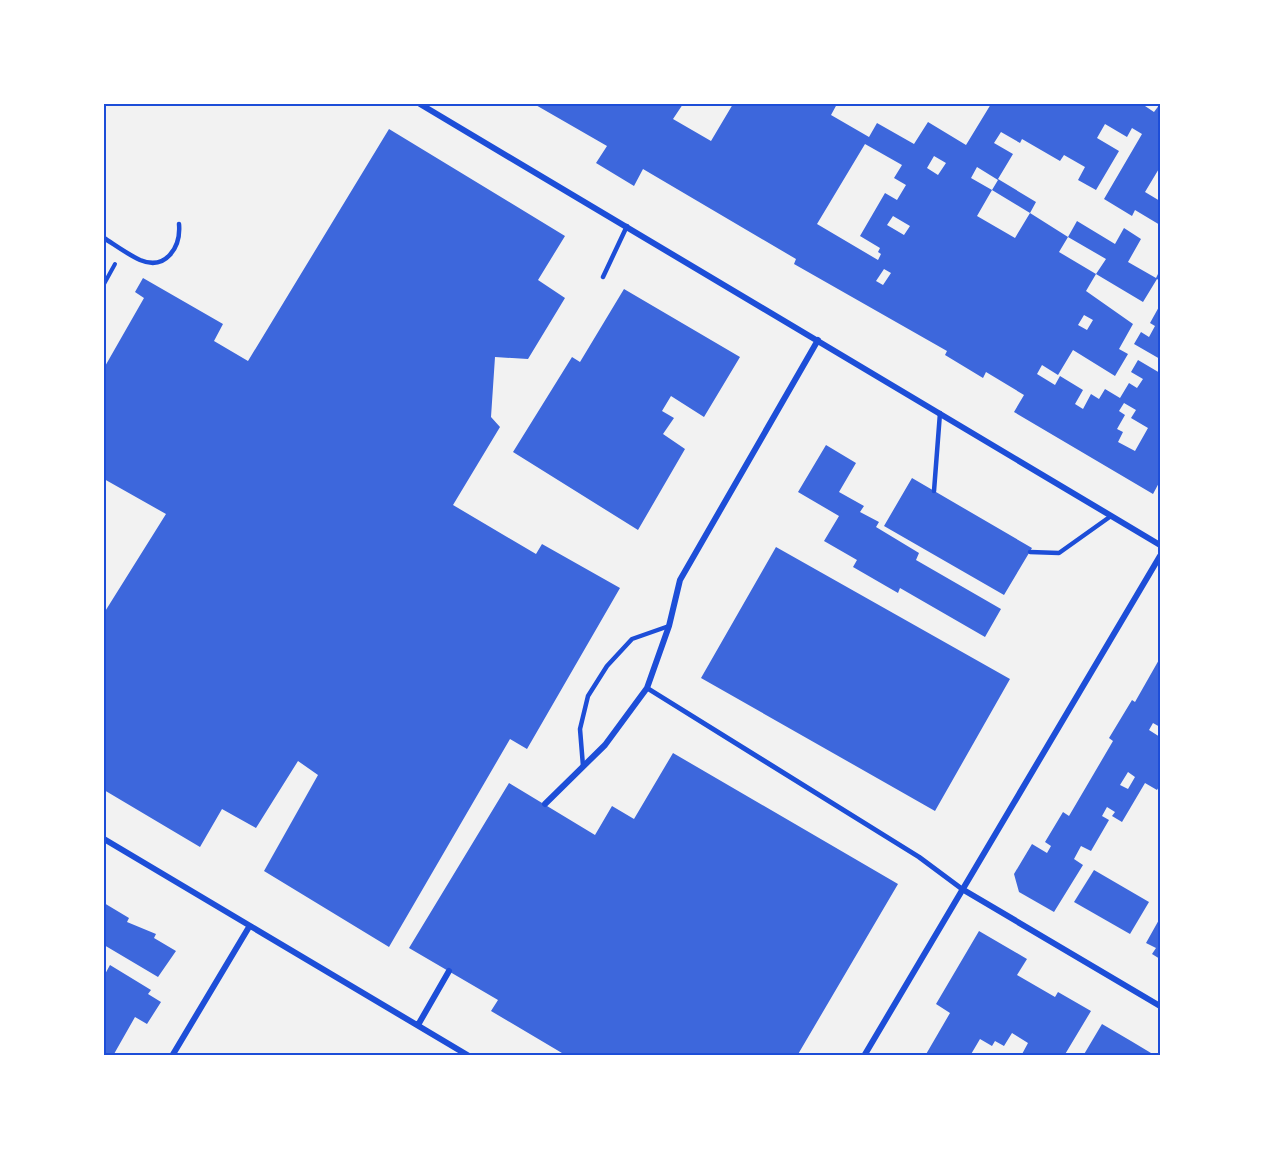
<svg xmlns="http://www.w3.org/2000/svg" width="1264" height="1159" viewBox="0 0 1264 1159" font-family="'Archivo Narrow',sans-serif">
  <style>
    .building { fill: #3d67dc; fill-rule: evenodd }
    .lines { fill: none; stroke-linecap: round; stroke-linejoin: round }
    .path { stroke: #1d4ed8; stroke-width: 4 }
    .service { stroke: #1d4ed8; stroke-width: 4.5 }
    .pedestrian { stroke: #1d4ed8; stroke-width: 5 }
    .minor { stroke: #1d4ed8; stroke-width: 6 }
    .neatline { fill: none; stroke: #1d4ed8; stroke-width: 2 }
  </style>
  <rect width="100%" height="100%" fill="#f2f2f2"/>
  <path class="building" d="M 534,104 L 683,104 L 673,119 L 711,141 L 733,104 L 837,104 L 831,115 L 869,137 L 877,123 L 914,144 L 928,122 L 966,145 L 991,104 L 1147,104 L 1145,106 L 1154,112 L 1160,104 L 1160,167 L 1145,192 L 1160,201 L 1160,225 L 1135,210 L 1132,216 L 1104,199 L 1142,134 L 1132,128 L 1127,137 L 1105,124 L 1097,138 L 1119,151 L 1096,190 L 1078,180 L 1085,167 L 1064,155 L 1060,161 L 1022,139 L 1020,143 L 1001,132 L 994,143 L 1013,154 L 998,179 L 1036,202 L 1030,213 L 1068,237 L 1059,252 L 1096,274 L 1086,291 L 1133,324 L 1119,349 L 1128,354 L 1115,376 L 1073,350 L 1058,375 L 1042,365 L 1037,374 L 1055,385 L 1060,376 L 1083,390 L 1075,404 L 1083,409 L 1091,394 L 1099,399 L 1105,389 L 1120,398 L 1129,383 L 1137,388 L 1143,379 L 1131,372 L 1138,360 L 1160,373 L 1160,481 L 1153,494 L 1014,412 L 1024,395 L 986,372 L 983,378 L 945,355 L 947,351 L 794,264 L 796,259 L 643,169 L 634,186 L 596,163 L 607,146 ZM 865,144 L 902,165 L 894,178 L 906,185 L 897,200 L 885,193 L 860,236 L 880,248 L 878,252 L 881,254 L 878,260 L 817,224 ZM 934,156 L 946,163 L 938,175 L 927,168 ZM 977,167 L 998,180 L 992,190 L 1030,213 L 1015,238 L 977,216 L 992,190 L 971,178 ZM 893,216 L 910,226 L 904,235 L 887,225 ZM 884,269 L 891,273 L 883,285 L 876,281 ZM 1084,315 L 1093,320 L 1087,330 L 1078,325 ZM 1124,403 L 1136,410 L 1131,418 L 1148,428 L 1135,451 L 1118,442 L 1123,432 L 1117,429 L 1125,415 L 1119,411 Z
    M 389,129 L 565,236 L 538,280 L 565,298 L 528,359 L 495,357 L 491,417 L 500,427 L 453,505 L 536,554 L 542,544 L 620,588 L 527,749 L 510,739 L 389,947 L 264,871 L 318,775 L 298,761 L 256,828 L 222,809 L 200,847 L 104,790 L 104,613 L 166,514 L 104,479 L 104,368 L 144,298 L 135,292 L 143,278 L 223,324 L 214,341 L 248,361 Z
    M 1077,221 L 1115,244 L 1124,228 L 1141,239 L 1128,262 L 1156,278 L 1160,270 L 1160,281 L 1157,279 L 1143,302 L 1096,274 L 1106,259 L 1068,237 Z
    M 624,289 L 740,357 L 704,417 L 671,396 L 662,411 L 674,418 L 663,434 L 685,449 L 638,530 L 513,452 L 572,357 L 580,362 Z
    M 1160,305 L 1160,359 L 1134,344 L 1141,332 L 1149,337 L 1155,326 L 1150,323 Z
    M 826,445 L 856,463 L 839,492 L 864,506 L 860,512 L 879,522 L 876,527 L 919,553 L 916,560 L 1001,609 L 985,637 L 900,588 L 898,593 L 853,567 L 857,560 L 824,541 L 839,516 L 798,492 Z
    M 912,478 L 1032,548 L 1004,595 L 884,526 Z
    M 776,547 L 1010,679 L 935,811 L 701,678 Z
    M 1160,658 L 1160,727 L 1153,723 L 1149,730 L 1160,737 L 1160,785 L 1157,790 L 1145,783 L 1122,822 L 1112,816 L 1115,812 L 1107,807 L 1102,816 L 1109,820 L 1091,851 L 1081,846 L 1074,859 L 1083,865 L 1054,912 L 1019,892 L 1014,874 L 1032,844 L 1047,853 L 1051,846 L 1045,842 L 1063,812 L 1069,816 L 1113,741 L 1109,738 L 1132,700 L 1135,702 ZM 1128,772 L 1135,777 L 1128,789 L 1120,785 Z
    M 673,753 L 898,884 L 797,1056 L 567,1056 L 491,1011 L 498,1000 L 409,948 L 509,783 L 595,835 L 612,806 L 634,819 Z
    M 1094,870 L 1149,902 L 1130,934 L 1074,902 Z
    M 104,903 L 129,918 L 127,922 L 156,934 L 154,938 L 176,951 L 158,977 L 104,945 Z
    M 1160,918 L 1160,959 L 1152,954 L 1156,948 L 1146,943 Z
    M 979,931 L 1027,959 L 1017,975 L 1055,997 L 1058,992 L 1091,1011 L 1064,1056 L 1021,1056 L 1028,1043 L 1012,1033 L 1004,1046 L 995,1041 L 992,1046 L 980,1039 L 970,1056 L 925,1056 L 950,1013 L 936,1004 Z
    M 110,965 L 151,990 L 148,994 L 161,1002 L 147,1024 L 135,1017 L 114,1054 L 104,1056 L 104,976 Z
    M 1102,1024 L 1131,1041 L 1156,1056 L 1083,1056 Z"/>
  <g class="lines">
    <path class="path" d="M 104,284 L 115,264"/>
    <path class="service" d="M 104,238 C 115,245 127,254 140,260 C 166,271 181,247 179,224
      M 603,277 L 627,226
      M 934,491 L 940,413
      M 1030,552 L 1059,553 L 1111,516
      M 583,766 L 580,729 L 588,696 L 607,666 L 632,639 L 669,626"/>
    <path class="pedestrian" d="M 647,688 L 919,857 L 962,889"/>
    <path class="minor" d="M 420,104 L 1160,545
      M 545,804 L 605,745 L 647,688 L 669,626 L 680,580 L 818,340
      M 104,839 L 469,1056
      M 962,889 L 1160,1006
      M 418,1025 L 449,971
      M 172,1056 L 249,927
      M 864,1056 L 1160,556"/>
  </g>
  <rect width="1264" height="1159" fill="none" stroke="#ffffff" stroke-width="210"/>
  <rect x="105" y="105" width="1054" height="949" class="neatline"/>
</svg>
